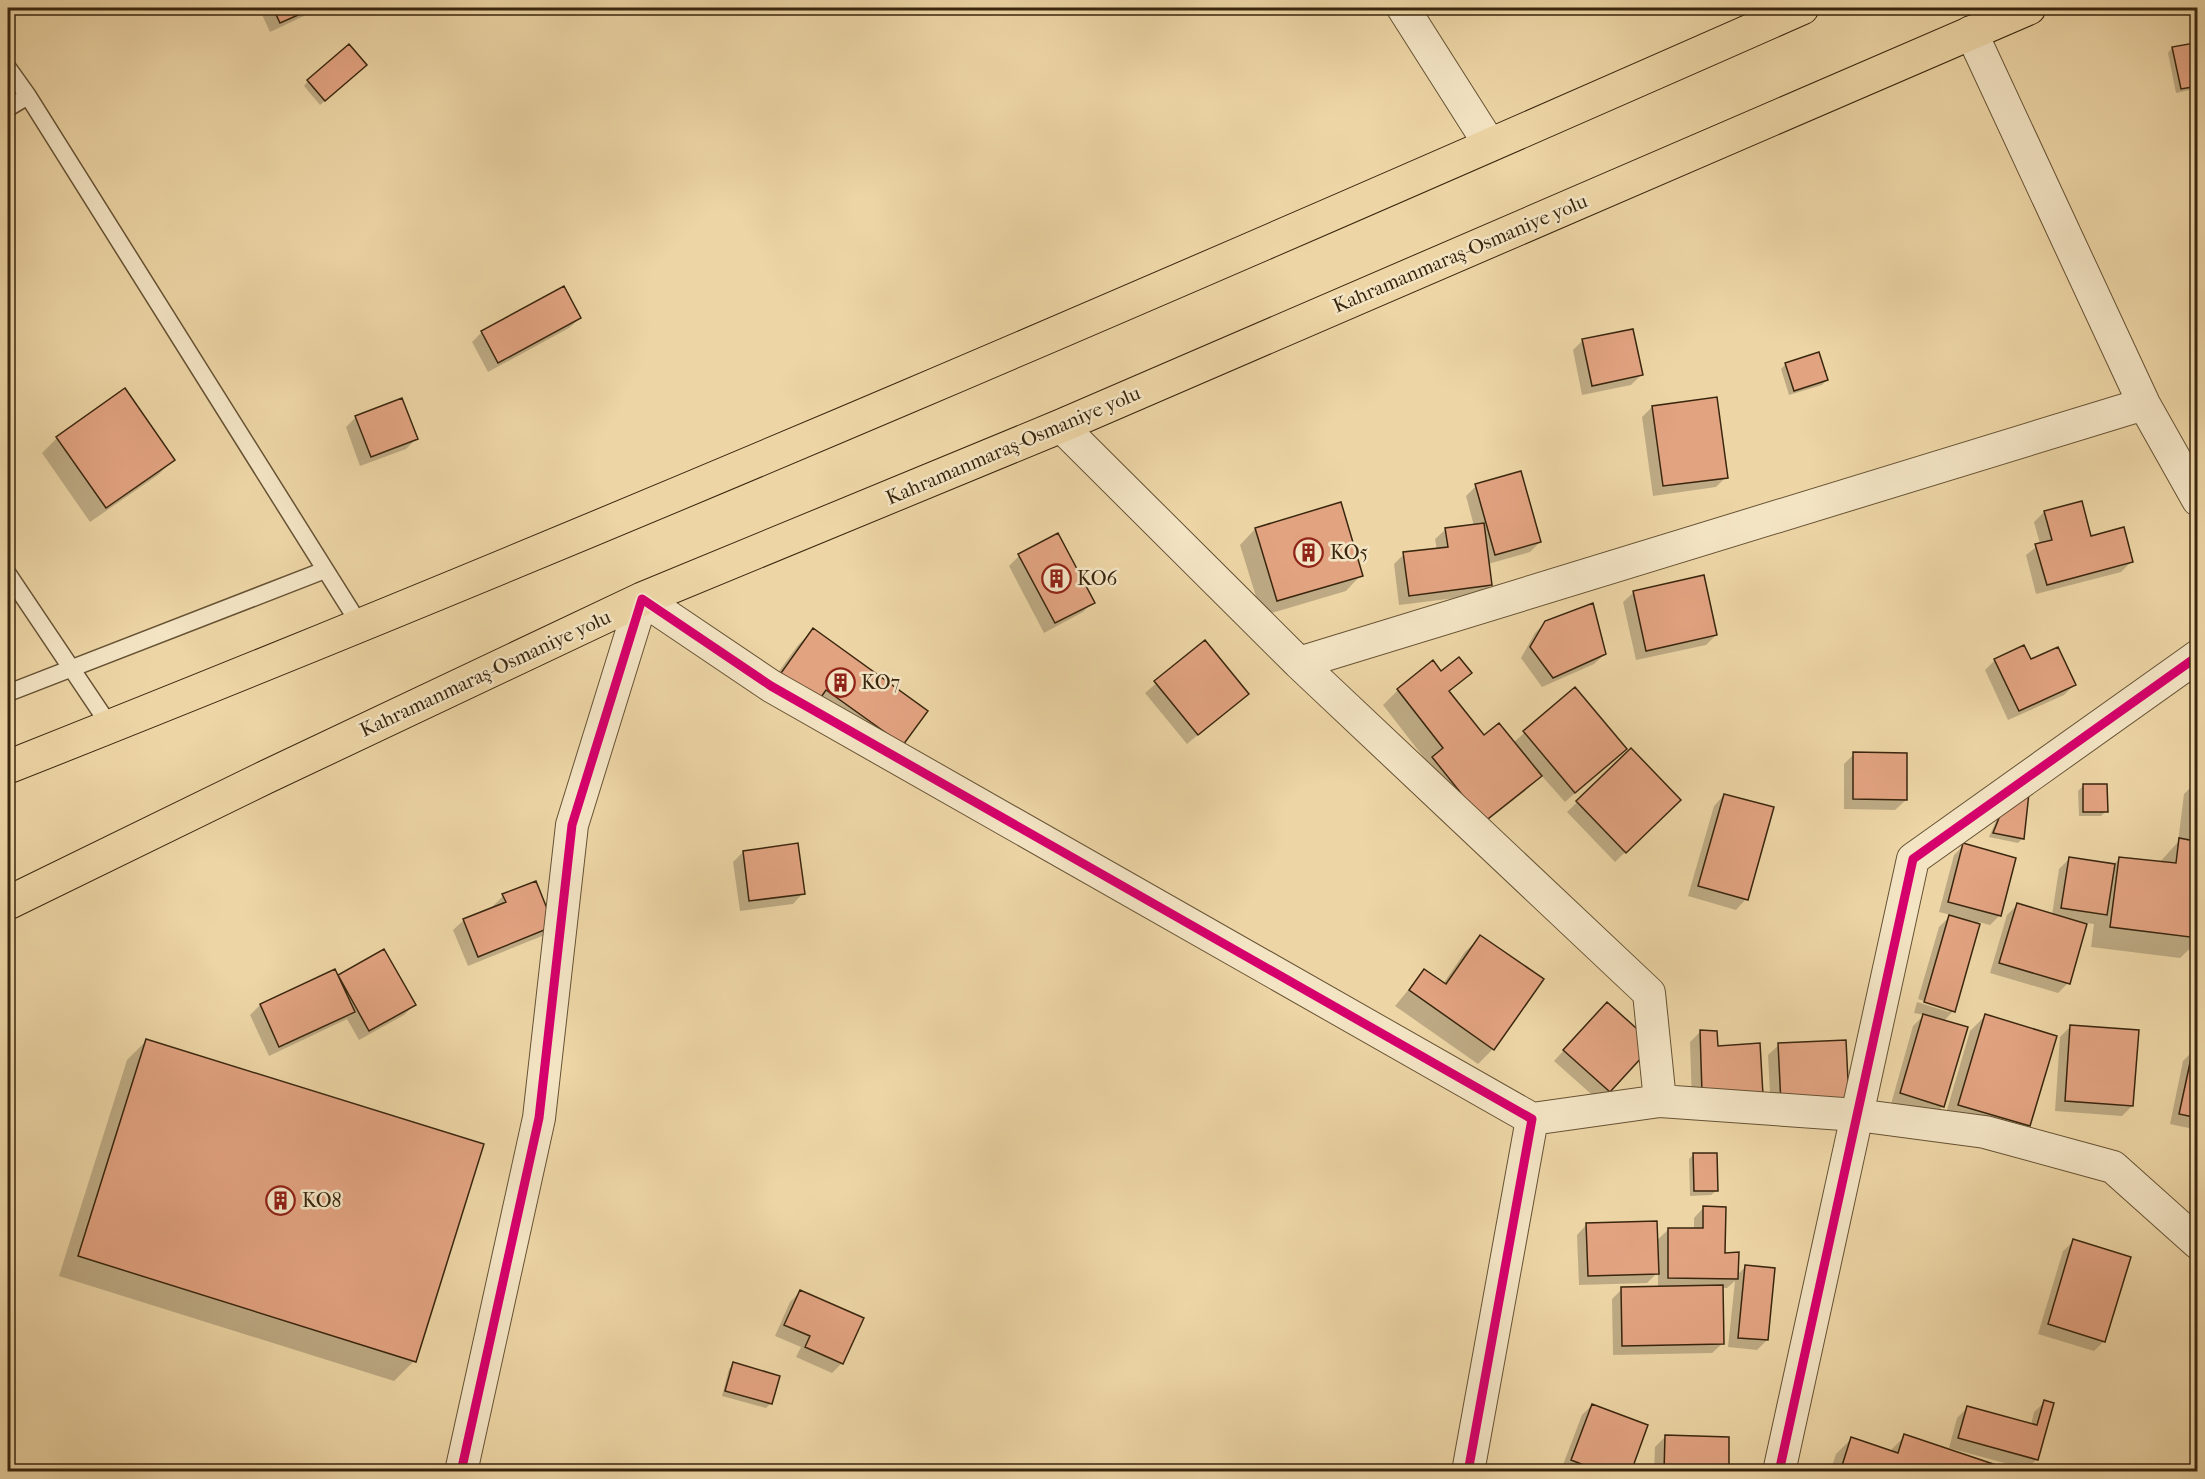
<svg xmlns="http://www.w3.org/2000/svg" width="2205" height="1479" viewBox="0 0 2205 1479" font-family="'IM FELL French Canon',serif">
  <style>
    .shadow { fill: #0003 }
    .building { fill: #e2a381; stroke: #39260e; stroke-width: 1.5 }
    .lines { fill: none; stroke-linecap: round; stroke-linejoin: round }
    .service-casing { stroke: #665234; stroke-width: 19 }
    .minor-casing { stroke: #665234; stroke-width: 34 }
    .trunk-casing { stroke: #39260e; stroke-width: 35 }
    .service { stroke: #f3e4c4; stroke-width: 16 }
    .minor { stroke: #f3e4c4; stroke-width: 32 }
    .trunk { stroke: #edd5a5; stroke-width: 33 }
    .cycleway-casing { stroke: #f3e4c4; stroke-width: 13 }
    .cycleway { stroke: #d6006c; stroke-width: 9 }
    .labels { text-anchor: middle; stroke-width: 5; stroke-linejoin: round; paint-order: stroke }
    .street-label { font-size: 20px; fill: #39260e; stroke: #f3e4c4 }
    .poi-label { font-size: 20px; fill: #39260e; stroke: #f3e4c4; text-anchor: start }
  </style>
  <rect width="100%" height="100%" fill="#edd5a5"/>
  <filter id="stains"><feTurbulence type="fractalNoise" baseFrequency=".00333" numOctaves="4"/><feColorMatrix values="0 0 0 0 .2 0 0 0 0 .09 0 0 0 0 .02 0 0 0 .5 -.17"/></filter>
  <radialGradient id="worn" r=".72"><stop offset=".6" stop-color="#630" stop-opacity="0"/><stop offset="1" stop-color="#630" stop-opacity=".3"/></radialGradient>
  <path class="shadow" d="M 259,8 L 314,8 L 306,15 L 270,32 Z
    M 2198,44 L 2198,88 L 2176,93 L 2168,53 L 2172,48 L 2193,48 Z
    M 361,70 L 320,105 L 304,86 L 308,81 Z
    M 580,318 L 569,328 L 488,372 L 472,342 L 482,332 Z
    M 1583,340 L 1641,375 L 1631,385 L 1582,395 L 1573,350 Z
    M 1786,364 L 1827,380 L 1822,385 L 1789,395 L 1781,369 Z
    M 1652,407 L 1726,477 L 1716,487 L 1653,496 L 1642,417 Z
    M 356,417 L 416,439 L 406,449 L 360,466 L 346,427 Z
    M 57,438 L 173,460 L 158,475 L 90,522 L 42,453 Z
    M 1476,486 L 1540,542 L 1530,552 L 1488,564 L 1490,585 L 1480,595 L 1399,605 L 1394,564 L 1404,554 L 1437,550 L 1435,539 L 1446,529 L 1474,526 L 1466,496 Z
    M 1340,504 L 1361,575 L 1346,591 L 1262,616 L 1240,545 L 1255,529 Z
    M 2044,512 L 2090,538 L 2131,562 L 2121,572 L 2036,594 L 2026,555 L 2040,544 L 2034,522 Z
    M 1057,535 L 1093,602 L 1083,612 L 1044,633 L 1009,566 L 1019,556 Z
    M 1634,592 L 1716,635 L 1706,645 L 1636,660 L 1623,602 Z
    M 1546,622 L 1605,654 L 1594,664 L 1542,687 L 1521,658 L 1535,633 Z
    M 813,630 L 902,744 L 766,689 L 798,645 Z
    M 1205,642 L 1247,694 L 1187,744 L 1145,693 Z
    M 1995,660 L 2030,661 L 2074,685 L 2064,695 L 2008,720 L 1985,670 Z
    M 1441,673 L 1469,673 L 1448,693 L 1483,737 L 1513,743 L 1574,689 L 1625,749 L 1565,802 L 1541,775 L 1525,791 L 1468,836 L 1418,773 L 1428,763 L 1383,705 L 1398,690 Z
    M 1631,750 L 1679,800 L 1615,862 L 1567,812 Z
    M 1854,754 L 1906,800 L 1895,810 L 1844,809 L 1844,764 Z
    M 2198,780 L 2198,941 L 2180,958 L 2091,947 L 2094,924 L 2086,923 L 2068,983 L 2058,993 L 1990,973 L 2007,915 L 2017,905 L 2052,915 L 2059,869 L 2070,858 L 2113,865 L 2120,858 L 2159,863 L 2178,842 L 2184,794 Z
    M 2083,786 L 2106,811 L 2101,816 L 2079,816 L 2078,791 Z
    M 1724,795 L 1746,899 L 1736,910 L 1688,896 L 1714,806 Z
    M 1999,814 L 2023,838 L 2018,843 L 1989,837 Z
    M 1964,845 L 2000,915 L 1990,925 L 1979,922 L 1953,1011 L 1943,1022 L 1943,1106 L 1933,1116 L 1891,1104 L 1913,1026 L 1924,1015 L 1914,1013 L 1917,1002 L 1949,1012 L 1949,1009 L 1918,999 L 1939,927 L 1951,915 L 1939,912 L 1954,855 Z
    M 743,852 L 803,893 L 793,904 L 740,911 L 733,862 Z
    M 503,896 L 552,926 L 542,936 L 468,966 L 453,930 L 464,920 L 494,908 L 493,906 Z
    M 1480,937 L 1493,1049 L 1478,1064 L 1395,1006 L 1424,971 L 1443,984 L 1465,952 Z
    M 384,951 L 414,1005 L 404,1015 L 359,1040 L 347,1019 L 269,1056 L 250,1015 L 260,1005 L 337,977 Z
    M 1597,1014 L 1652,1044 L 1599,1101 L 1554,1061 Z
    M 1985,1016 L 2029,1125 L 2013,1140 L 1944,1120 L 1970,1031 Z
    M 2071,1026 L 2132,1106 L 2122,1116 L 2055,1111 L 2060,1037 Z
    M 1700,1032 L 1717,1047 L 1758,1045 L 1692,1103 L 1690,1042 Z
    M 147,1040 L 414,1361 L 394,1381 L 59,1276 L 127,1060 Z
    M 1845,1042 L 1771,1113 L 1768,1055 L 1779,1045 Z
    M 2193,1051 L 2198,1052 L 2198,1130 L 2170,1124 L 2183,1061 Z
    M 1694,1154 L 1716,1191 L 1711,1195 L 1690,1196 L 1689,1159 Z
    M 1704,1207 L 1724,1254 L 1737,1275 L 1745,1267 L 1767,1340 L 1757,1350 L 1728,1347 L 1735,1281 L 1727,1288 L 1722,1288 L 1723,1343 L 1712,1353 L 1613,1355 L 1612,1299 L 1622,1289 L 1658,1288 L 1658,1272 L 1647,1283 L 1579,1285 L 1577,1235 L 1587,1224 L 1656,1241 L 1669,1229 L 1694,1230 L 1694,1218 Z
    M 2074,1241 L 2104,1341 L 2094,1351 L 2038,1334 L 2063,1251 Z
    M 800,1292 L 842,1363 L 832,1373 L 796,1357 L 801,1347 L 775,1336 L 790,1302 Z
    M 734,1364 L 771,1403 L 766,1408 L 722,1396 L 729,1369 Z
    M 2045,1402 L 2037,1459 L 2027,1469 L 1949,1448 L 1957,1418 L 1967,1408 L 2031,1425 L 2034,1412 Z
    M 1592,1405 L 1629,1472 L 1561,1470 L 1582,1415 Z
    M 1905,1436 L 2012,1472 L 1830,1472 L 1836,1454 L 1851,1439 L 1889,1452 Z
    M 1665,1437 L 1727,1472 L 1654,1472 L 1655,1447 Z"/>
  <path class="building" d="M 273,8 L 314,8 L 280,23 Z
    M 2194,43 L 2198,60 L 2198,86 L 2181,89 L 2172,47 Z
    M 349,44 L 367,65 L 325,101 L 307,80 Z
    M 564,286 L 581,318 L 498,363 L 481,331 Z
    M 1633,329 L 1643,375 L 1592,386 L 1582,339 Z
    M 1819,352 L 1828,380 L 1794,391 L 1785,363 Z
    M 125,388 L 175,460 L 106,508 L 56,437 Z
    M 1717,397 L 1728,478 L 1663,486 L 1652,406 Z
    M 402,398 L 418,439 L 371,457 L 355,416 Z
    M 1521,471 L 1541,542 L 1495,555 L 1475,484 Z
    M 2082,501 L 2091,536 L 2124,527 L 2133,562 L 2047,585 L 2035,544 L 2052,540 L 2044,511 Z
    M 1341,502 L 1363,576 L 1277,601 L 1255,528 Z
    M 1484,523 L 1492,585 L 1409,596 L 1403,552 L 1448,547 L 1445,528 Z
    M 1058,533 L 1095,603 L 1055,623 L 1018,554 Z
    M 1704,575 L 1717,635 L 1646,651 L 1633,591 Z
    M 1593,603 L 1606,654 L 1553,678 L 1530,647 L 1545,621 Z
    M 813,628 L 928,711 L 903,745 L 826,690 L 819,700 L 781,673 Z
    M 1205,640 L 1249,694 L 1198,735 L 1154,681 Z
    M 2024,645 L 2031,659 L 2058,647 L 2076,685 L 2019,711 L 1994,659 Z
    M 1459,657 L 1472,673 L 1449,691 L 1484,735 L 1499,723 L 1542,776 L 1484,822 L 1432,757 L 1443,748 L 1397,689 L 1433,660 L 1441,671 Z
    M 1575,687 L 1627,749 L 1575,793 L 1523,731 Z
    M 1631,748 L 1681,800 L 1626,853 L 1576,801 Z
    M 1853,752 L 1907,753 L 1907,800 L 1853,799 Z
    M 2083,784 L 2107,784 L 2108,812 L 2083,812 Z
    M 2029,793 L 2024,839 L 1993,833 L 2003,808 Z
    M 1724,794 L 1774,807 L 1748,900 L 1698,886 Z
    M 2198,818 L 2198,938 L 2110,927 L 2119,857 L 2176,863 L 2179,838 L 2195,841 Z
    M 798,843 L 805,894 L 749,901 L 743,851 Z
    M 1963,843 L 2016,858 L 2001,916 L 1948,902 Z
    M 2069,857 L 2115,864 L 2107,915 L 2061,908 Z
    M 536,881 L 554,926 L 478,957 L 463,919 L 506,902 L 502,894 Z
    M 2017,903 L 2087,924 L 2070,984 L 1999,963 Z
    M 1949,915 L 1980,924 L 1955,1012 L 1924,1002 Z
    M 1480,935 L 1544,979 L 1494,1050 L 1409,990 L 1424,969 L 1446,984 Z
    M 384,949 L 416,1005 L 369,1031 L 338,975 Z
    M 335,969 L 355,1012 L 279,1047 L 260,1004 Z
    M 1607,1002 L 1654,1044 L 1610,1092 L 1563,1050 Z
    M 1923,1014 L 1968,1027 L 1944,1107 L 1900,1093 Z
    M 1985,1014 L 2057,1036 L 2030,1126 L 1958,1105 Z
    M 2070,1025 L 2139,1030 L 2133,1106 L 2065,1101 Z
    M 1700,1030 L 1717,1031 L 1718,1046 L 1760,1043 L 1763,1095 L 1702,1093 Z
    M 146,1039 L 484,1144 L 416,1362 L 78,1256 Z
    M 1846,1040 L 1849,1101 L 1781,1104 L 1778,1043 Z
    M 2193,1049 L 2198,1050 L 2198,1118 L 2179,1114 Z
    M 1693,1153 L 1717,1153 L 1718,1191 L 1694,1191 Z
    M 1703,1206 L 1726,1207 L 1725,1253 L 1739,1252 L 1738,1279 L 1668,1278 L 1668,1228 L 1703,1228 Z
    M 1657,1221 L 1659,1274 L 1588,1276 L 1586,1223 Z
    M 2073,1239 L 2131,1257 L 2105,1342 L 2048,1324 Z
    M 1745,1265 L 1775,1268 L 1768,1340 L 1738,1338 Z
    M 1723,1285 L 1724,1344 L 1622,1346 L 1621,1287 Z
    M 800,1290 L 864,1318 L 843,1364 L 805,1347 L 810,1336 L 784,1325 Z
    M 733,1362 L 780,1376 L 772,1404 L 725,1391 Z
    M 2044,1400 L 2054,1403 L 2038,1460 L 1958,1438 L 1967,1406 L 2037,1425 Z
    M 1592,1404 L 1648,1425 L 1631,1472 L 1602,1472 L 1571,1460 Z
    M 1904,1434 L 2017,1472 L 1840,1472 L 1851,1437 L 1898,1453 Z
    M 1665,1435 L 1729,1437 L 1729,1472 L 1664,1472 Z"/>
  <g class="lines">
    <defs>
      <path id="service" d="M 8,68 L 28,96 L 360,625
        M 8,108 L 28,96
        M 8,574 L 110,726
        M 8,693 L 325,570"/>
      <path id="minor" d="M 1403,8 L 1490,145
        M 1971,32 L 2144,404 L 2198,500
        M 1061,426 L 1299,663 L 1649,993 L 1660,1101
        M 1299,663 L 2144,404
        M 1532,1119 L 1660,1101 L 1857,1115 L 1985,1132 L 2113,1167 L 2198,1243
        M 461,1472 L 539,1118 L 572,825 L 642,599 L 771,686 L 1532,1119 L 1468,1472
        M 1779,1472 L 1913,859 L 2198,656"/>
      <path id="trunk" d="M 8,767 C 612,528 1208,270 1802,8
        M 8,903 L 266,777 L 642,599 L 1061,426 L 2029,8"/>
    </defs>
    <use href="#service" class="service-casing"/>
    <use href="#minor" class="minor-casing"/>
    <use href="#trunk" class="trunk-casing"/>
    <use href="#service" class="service"/>
    <use href="#minor" class="minor"/>
    <use href="#trunk" class="trunk"/>
    <defs>
      <path id="cycleway" d="M 461,1472 L 539,1118 L 572,825 L 642,599 L 771,686 L 1532,1119 L 1468,1472
        M 1779,1472 L 1913,859 L 2198,656"/>
    </defs>
    <use href="#cycleway" class="cycleway-casing"/>
    <use href="#cycleway" class="cycleway"/>
  </g>
  <defs>
    <symbol id="building-ring" viewBox="-11 -11 22 22"><circle r="9.5" fill="#f3e4c4" stroke="#8f2418" stroke-width="1.5"/><path d="M-4-6H4V6H1V3H-1V6H-4ZM-2.5-4.3h1.7v1.8h-1.7ZM.8-4.3h1.7v1.8H.8ZM-2.5-1h1.7V.8h-1.7ZM.8-1h1.7V.8H.8Z" fill="#8f2418"/></symbol>
  </defs>
  <g fill-rule="evenodd">
    <use href="#building-ring" x="1292" y="536" width="33" height="33"/>
    <use href="#building-ring" x="1040" y="562" width="33" height="33"/>
    <use href="#building-ring" x="824" y="666" width="33" height="33"/>
    <use href="#building-ring" x="264" y="1184" width="33" height="33"/>
  </g>
  <g class="labels">
    <g class="street-label">
      <text transform="translate(1460 253) rotate(-23)" y="7">Kahramanmaraş-Osmaniye yolu</text>
      <text transform="translate(1013 445) rotate(-23)" y="7">Kahramanmaraş-Osmaniye yolu</text>
      <text transform="translate(485 673) rotate(-25)" y="7">Kahramanmaraş-Osmaniye yolu</text>
    </g>
    <g class="poi-label">
      <text x="1330" y="559">KO5</text>
      <text x="1077" y="585">KO6</text>
      <text x="861" y="689">KO7</text>
      <text x="302" y="1207">KO8</text>
    </g>
  </g>
  <rect width="2205" height="1479" fill="none" stroke="#edd5a5" stroke-width="30"/>
  <rect x="9" y="9" width="2187" height="1461" fill="none" stroke="#39260e" stroke-width="3"/>
  <rect x="15" y="15" width="2175" height="1449" fill="none" stroke="#39260e" stroke-width="1.5"/>
  <rect width="100%" height="100%" filter="url(#stains)"/>
  <rect width="100%" height="100%" fill="url(#worn)"/>
</svg>
